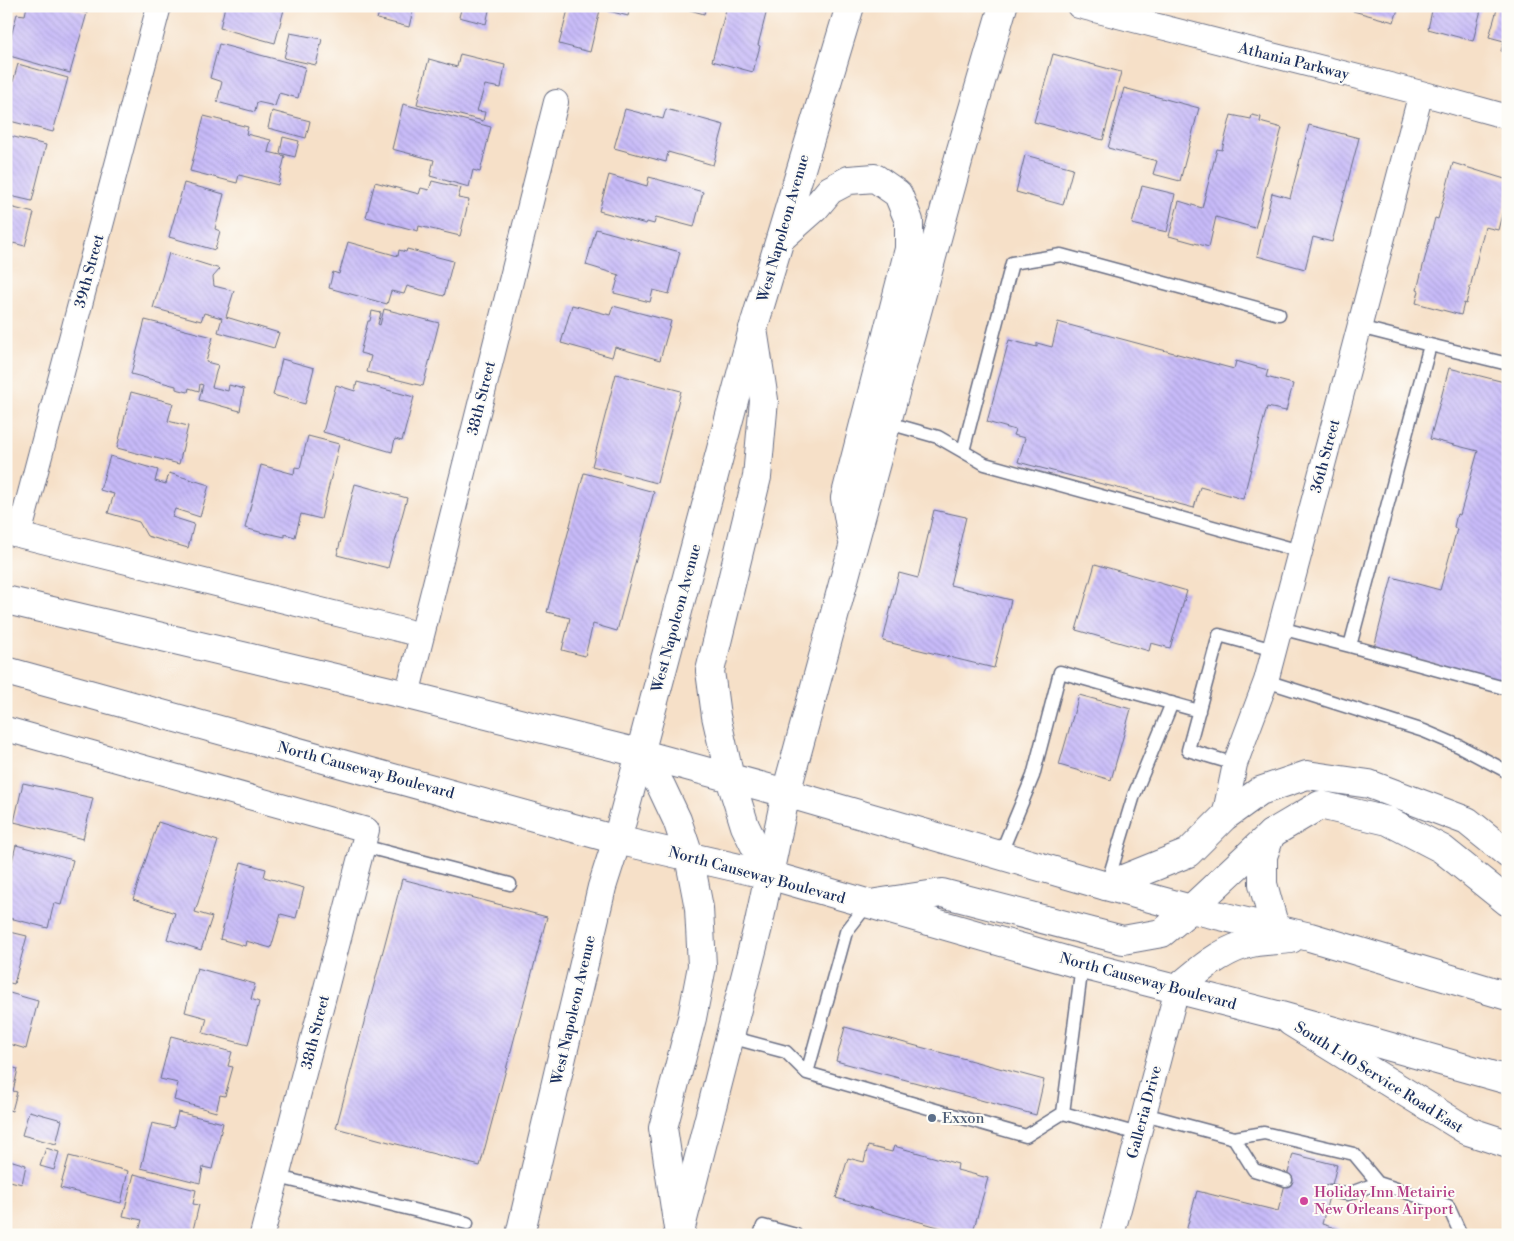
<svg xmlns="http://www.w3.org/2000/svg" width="1514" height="1241" viewBox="0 0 1514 1241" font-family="'Libre Bodoni',serif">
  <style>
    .building { fill: url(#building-back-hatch) }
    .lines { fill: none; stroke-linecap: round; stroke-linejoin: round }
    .lane-casing { stroke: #686d83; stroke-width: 15 }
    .street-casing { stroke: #686d83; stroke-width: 26 }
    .secondary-casing { stroke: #686d83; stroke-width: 30 }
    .highway-casing { stroke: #686d83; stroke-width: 30 }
    .lane { stroke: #fff; stroke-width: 12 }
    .street { stroke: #fff; stroke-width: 24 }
    .secondary { stroke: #fff; stroke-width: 28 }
    .highway { stroke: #fff; stroke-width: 28 }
    .service-dot { fill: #5c6f8a; stroke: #fdfcf7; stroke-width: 2 }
    .hotel-dot { fill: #d1479c; stroke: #fdfcf7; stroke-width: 2 }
    .labels { text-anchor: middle; stroke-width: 4; stroke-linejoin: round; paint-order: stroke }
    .street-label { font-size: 15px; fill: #1b2f5e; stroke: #fdfcf7 }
    .service-label { font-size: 15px; fill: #4e5e75; stroke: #fdfcf7; text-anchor: start }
    .hotel-label { font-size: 15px; fill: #b23c85; stroke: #fdfcf7; text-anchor: start }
  </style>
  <defs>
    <pattern id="building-back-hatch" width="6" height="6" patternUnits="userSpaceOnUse" patternTransform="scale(1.25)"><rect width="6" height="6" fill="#c7baf8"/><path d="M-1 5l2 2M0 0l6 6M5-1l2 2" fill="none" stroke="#aaa0d7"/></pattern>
  </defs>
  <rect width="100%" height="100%" fill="#fdfcf7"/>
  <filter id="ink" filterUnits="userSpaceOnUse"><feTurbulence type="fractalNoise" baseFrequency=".02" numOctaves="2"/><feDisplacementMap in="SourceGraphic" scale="10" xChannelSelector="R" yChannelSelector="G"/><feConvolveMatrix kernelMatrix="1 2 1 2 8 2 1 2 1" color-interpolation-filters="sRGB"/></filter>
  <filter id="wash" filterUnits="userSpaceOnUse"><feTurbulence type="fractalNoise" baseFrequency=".0096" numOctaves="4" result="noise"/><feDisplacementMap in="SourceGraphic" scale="20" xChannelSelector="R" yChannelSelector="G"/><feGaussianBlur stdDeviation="1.12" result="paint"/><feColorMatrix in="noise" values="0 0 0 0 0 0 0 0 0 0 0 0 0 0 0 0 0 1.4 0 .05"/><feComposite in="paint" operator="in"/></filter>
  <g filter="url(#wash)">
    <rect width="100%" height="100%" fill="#f6e0c8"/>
    <g id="blocks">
      <path class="building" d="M 27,6 L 64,6 L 87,13 L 70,73 L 6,55 L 17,14 L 25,15 Z
        M 225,6 L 285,6 L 275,43 L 220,28 Z
        M 381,6 L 414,6 L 409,27 L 377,19 Z
        M 462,6 L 490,6 L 486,24 L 459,17 Z
        M 569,6 L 589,6 L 600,10 L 590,52 L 559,44 Z
        M 606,6 L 630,6 L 628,16 L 605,10 Z
        M 676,6 L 706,6 L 704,14 Z
        M 727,6 L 768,6 L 758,45 L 760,46 L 753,72 L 712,61 Z
        M 1354,6 L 1399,6 L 1394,22 L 1353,11 Z
        M 1433,6 L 1482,6 L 1473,41 L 1428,29 Z
        M 1498,6 L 1508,8 L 1508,53 L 1501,51 L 1504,41 L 1489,37 Z
        M 290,33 L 322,39 L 316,65 L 284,58 Z
        M 219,44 L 305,67 L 298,98 L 279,93 L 275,106 L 257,102 L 255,112 L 217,102 L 222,82 L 210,78 Z
        M 460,54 L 505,65 L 501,88 L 485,85 L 477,111 L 485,112 L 483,121 L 417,104 L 429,59 L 457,67 Z
        M 1053,54 L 1121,72 L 1103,140 L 1034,122 Z
        M 18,64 L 68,78 L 53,132 L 6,120 L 6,106 Z
        M 1124,88 L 1199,108 L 1180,181 L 1153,174 L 1157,161 L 1108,148 Z
        M 403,104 L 491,127 L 480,172 L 473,170 L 469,187 L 430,176 L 434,160 L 392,149 Z
        M 625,109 L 663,119 L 666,109 L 724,125 L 713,165 L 668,152 L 666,162 L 614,148 Z
        M 272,111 L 310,121 L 306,138 L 268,128 Z
        M 1231,115 L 1251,119 L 1252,115 L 1261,117 L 1260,122 L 1282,128 L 1255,228 L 1216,217 L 1209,247 L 1169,236 L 1179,201 L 1202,208 L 1217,149 L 1222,150 Z
        M 204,116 L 248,127 L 246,134 L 271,140 L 268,152 L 285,156 L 278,185 L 239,175 L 237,183 L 190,171 Z
        M 1309,125 L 1359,138 L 1332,242 L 1313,237 L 1305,269 L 1257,256 L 1272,193 L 1290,198 Z
        M 6,135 L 46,145 L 32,201 L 6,195 Z
        M 283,137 L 299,141 L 295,157 L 280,153 Z
        M 1025,155 L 1073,168 L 1063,205 L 1016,192 Z
        M 1453,163 L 1508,180 L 1508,191 L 1498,230 L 1485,227 L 1466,304 L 1464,303 L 1461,315 L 1416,303 L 1419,291 L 1417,290 L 1435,218 L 1438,219 Z
        M 609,175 L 647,186 L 649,177 L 703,192 L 694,227 L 656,217 L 654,224 L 647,222 L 646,224 L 599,211 Z
        M 432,181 L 461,188 L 458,198 L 469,200 L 460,236 L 419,226 L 418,231 L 366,217 L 375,182 L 419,194 L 421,188 L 429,190 Z
        M 184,183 L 224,194 L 215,229 L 220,231 L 215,250 L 169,237 Z
        M 1142,186 L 1175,194 L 1167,232 L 1132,224 Z
        M 6,206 L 34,213 L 25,246 L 13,243 L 7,265 Z
        M 596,229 L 680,252 L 669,294 L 653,290 L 650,302 L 614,293 L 619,275 L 586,265 Z
        M 348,242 L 398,256 L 399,250 L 406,252 L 407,249 L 453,261 L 444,296 L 407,286 L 404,294 L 391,291 L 387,304 L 329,288 L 333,272 L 339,274 Z
        M 169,253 L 220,269 L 213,277 L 214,286 L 234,291 L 226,317 L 279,333 L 274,348 L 218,332 L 222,318 L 204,313 L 201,321 L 153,308 Z
        M 572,305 L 610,315 L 613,306 L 671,321 L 660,360 L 615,347 L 612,357 L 561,343 Z
        M 384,309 L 439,323 L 423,386 L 367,372 L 371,356 L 360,353 L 368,321 L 370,321 L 372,311 L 381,313 L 378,324 L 380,325 Z
        M 145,320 L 213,337 L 206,362 L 218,365 L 212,387 L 228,391 L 229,385 L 244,389 L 240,411 L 199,400 L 203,385 L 200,384 L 199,391 L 189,388 L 188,392 L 176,389 L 176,386 L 131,374 Z
        M 1058,322 L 1234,369 L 1236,361 L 1268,370 L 1266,377 L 1293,384 L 1286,411 L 1267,407 L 1243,499 L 1200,487 L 1194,508 L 1018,462 L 1025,438 L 1013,435 L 1015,430 L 987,422 L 1009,340 L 1037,347 L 1037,343 L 1052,347 Z
        M 282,359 L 314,368 L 305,404 L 273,395 Z
        M 1449,368 L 1508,383 L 1508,683 L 1374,648 L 1392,577 L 1440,590 L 1457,529 L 1454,527 L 1457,514 L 1460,515 L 1478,451 L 1430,439 Z
        M 616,374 L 681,391 L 657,483 L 592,466 Z
        M 357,382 L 414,397 L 402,441 L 395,439 L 392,452 L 323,432 L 336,385 L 355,391 Z
        M 131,392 L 173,403 L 168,421 L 188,426 L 179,464 L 117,448 Z
        M 308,436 L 339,444 L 321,519 L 301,514 L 295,537 L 285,534 L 285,537 L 267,533 L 267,534 L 245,528 L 261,465 L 294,474 L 295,467 L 300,468 Z
        M 110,456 L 158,470 L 155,481 L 166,484 L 169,473 L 209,485 L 200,517 L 175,509 L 172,517 L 194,524 L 188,548 L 147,536 L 139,522 L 108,513 L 114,494 L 100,490 Z
        M 584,473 L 654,492 L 617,631 L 593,624 L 585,656 L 562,650 L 570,618 L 547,612 Z
        M 355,484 L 407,498 L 388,568 L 337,555 Z
        M 934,510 L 966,517 L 950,585 L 1011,600 L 994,668 L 883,641 L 899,573 L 918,578 Z
        M 1095,564 L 1187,591 L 1170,648 L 1151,643 L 1149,651 L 1076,630 Z
        M 1079,695 L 1131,709 L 1111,780 L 1059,765 Z
        M 23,783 L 93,798 L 83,839 L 14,822 Z
        M 158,822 L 218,841 L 195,912 L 212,917 L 201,950 L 167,939 L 175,913 L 133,899 Z
        M 16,845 L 73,860 L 61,905 L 54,903 L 48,928 L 6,917 L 6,868 L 10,869 Z
        M 241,862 L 266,869 L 264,877 L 304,888 L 296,918 L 281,914 L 271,948 L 246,941 L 245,946 L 220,939 Z
        M 402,879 L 547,917 L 480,1166 L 336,1128 Z
        M 6,931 L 27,936 L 14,984 L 6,982 Z
        M 197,968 L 255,984 L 251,999 L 259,1002 L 248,1045 L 203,1033 L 207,1018 L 185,1012 Z
        M 6,992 L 38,1001 L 26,1049 L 6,1043 Z
        M 845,1027 L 1044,1080 L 1036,1115 L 836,1061 Z
        M 171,1036 L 232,1052 L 228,1066 L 233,1067 L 225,1096 L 220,1095 L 216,1112 L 174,1100 L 178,1083 L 160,1079 Z
        M 6,1066 L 18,1069 L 13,1091 L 17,1092 L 12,1111 L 6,1109 Z
        M 29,1111 L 62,1120 L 56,1144 L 22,1135 Z
        M 178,1112 L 223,1123 L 212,1169 L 203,1167 L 200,1183 L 141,1168 L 152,1123 L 174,1128 Z
        M 868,1146 L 892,1152 L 894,1146 L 958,1164 L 957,1170 L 988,1178 L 972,1235 L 966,1235 L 836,1198 L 848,1158 L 864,1162 Z
        M 46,1148 L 59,1152 L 54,1170 L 40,1166 Z
        M 1293,1154 L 1337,1165 L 1322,1224 L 1358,1235 L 1185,1235 L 1197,1191 L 1278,1211 Z
        M 69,1156 L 128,1171 L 121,1203 L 60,1188 Z
        M 6,1159 L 26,1165 L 22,1184 L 6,1180 Z
        M 134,1174 L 196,1190 L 193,1204 L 199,1205 L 192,1234 L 185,1232 L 185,1235 L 138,1235 L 142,1220 L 123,1216 Z"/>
    </g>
  </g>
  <g filter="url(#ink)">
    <use href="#blocks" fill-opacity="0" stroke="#686d83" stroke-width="1"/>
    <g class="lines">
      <defs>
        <path id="lane" d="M 1430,345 L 1508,364
          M 885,422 L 938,437 L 985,464 L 1300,551
          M 963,451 L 1012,263 L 1061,255 L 1279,314
          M 1280,628 L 1350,646 L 1430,345 L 1359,327
          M 1350,646 L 1508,689
          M 1266,681 L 1424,731 L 1459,746 L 1508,772
          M 1235,764 L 1188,750 L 1219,635 L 1274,650
          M 363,846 L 510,884
          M 1000,855 L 1033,776 L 1060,672 L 1199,711
          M 1107,884 L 1134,795 L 1172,703
          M 730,1037 L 786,1052 L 807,1073 L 1026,1136 L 1063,1113 L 1138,1134
          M 807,1073 L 846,932 L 867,905
          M 1063,1113 L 1082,965
          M 1144,1114 L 1234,1138 L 1264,1133 L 1354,1154 L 1378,1183 L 1448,1206 L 1461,1235
          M 1234,1138 L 1254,1170 L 1286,1180
          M 278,1177 L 467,1223
          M 1330,1191 L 1348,1194 L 1378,1183
          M 760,1235 L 763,1226 L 796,1235"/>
        <path id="street" d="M 1079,6 L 1421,93 L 1508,117
          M 6,532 L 422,635
          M 19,535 L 159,6
          M 407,695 L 556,102
          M 6,729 L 367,830 L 262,1235
          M 1224,817 L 1235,764 L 1266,681 L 1421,93
          M 1112,1235 L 1177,989"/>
        <path id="secondary" d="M 781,238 L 815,208 L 830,190 L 849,180 L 875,178 L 898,194 L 909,221 L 909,249 L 845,498 L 852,538
          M 1106,886 L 1188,853 L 1224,817 L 1260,791 L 1307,775 L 1369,784 L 1467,821 L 1508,854
          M 1191,909 L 1271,834 L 1320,805 L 1388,821 L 1442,849 L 1508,902
          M 1291,1022 L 1468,1131 L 1508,1144
          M 520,1235 L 602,887 L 617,840 L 753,329 L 850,6
          M 679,1235 L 758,927 L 786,793 L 961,150 L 1003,6"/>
        <path id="highway" d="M 753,329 L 764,400 L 757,477 L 710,671 L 716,716 L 730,778 L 745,826 L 769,875
          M 6,600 L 407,695 L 639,753 L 786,793 L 1106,886 L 1191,909 L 1310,937 L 1508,996
          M 6,671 L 617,840 L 769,875 L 1082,965 L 1281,1016 L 1508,1080
          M 639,753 L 661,786 L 677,820 L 689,856 L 699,908 L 702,966 L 692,1018 L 663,1128 L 679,1235
          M 1271,834 L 1263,856 L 1263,884 L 1275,928
          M 876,903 L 942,893 L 1123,940 L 1162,933 L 1191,909
          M 1177,989 C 1197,972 1218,953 1244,945 C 1258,940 1276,941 1291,939"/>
      </defs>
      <use href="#lane" class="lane-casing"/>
      <use href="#street" class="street-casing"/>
      <use href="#secondary" class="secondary-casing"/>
      <use href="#highway" class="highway-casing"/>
      <use href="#lane" class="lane"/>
      <use href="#street" class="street"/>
      <use href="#secondary" class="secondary"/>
      <use href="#highway" class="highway"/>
    </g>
  </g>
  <circle class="service-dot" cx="932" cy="1118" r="5"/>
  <circle class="hotel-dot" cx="1304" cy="1201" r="5"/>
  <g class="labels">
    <g class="street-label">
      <text transform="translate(1294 61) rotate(14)" y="5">Athania Parkway</text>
      <text transform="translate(783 228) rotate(-74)" y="5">West Napoleon Avenue</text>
      <text transform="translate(89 271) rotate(-75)" y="5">39th Street</text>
      <text transform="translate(481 398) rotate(-76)" y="5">38th Street</text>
      <text transform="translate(1325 456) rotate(-75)" y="5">36th Street</text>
      <text transform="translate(676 618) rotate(-75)" y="5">West Napoleon Avenue</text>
      <text transform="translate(366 770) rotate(15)" y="5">North Causeway Boulevard</text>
      <text transform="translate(757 875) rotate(15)" y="5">North Causeway Boulevard</text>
      <text transform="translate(1148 981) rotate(15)" y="5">North Causeway Boulevard</text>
      <text transform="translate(573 1010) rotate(-77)" y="5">West Napoleon Avenue</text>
      <text transform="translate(315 1032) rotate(-76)" y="5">38th Street</text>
      <text transform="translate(1379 1077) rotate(32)" y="5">South I-10 Service Road East</text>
      <text transform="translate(1144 1112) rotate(-75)" y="5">Galleria Drive</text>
    </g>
    <g class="service-label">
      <text x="942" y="1123">Exxon</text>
    </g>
    <g class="hotel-label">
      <text x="1314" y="1197">Holiday Inn Metairie<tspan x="1314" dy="17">New Orleans Airport</tspan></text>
    </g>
  </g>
  <rect width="1514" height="1241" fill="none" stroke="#fdfcf7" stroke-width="25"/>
</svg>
